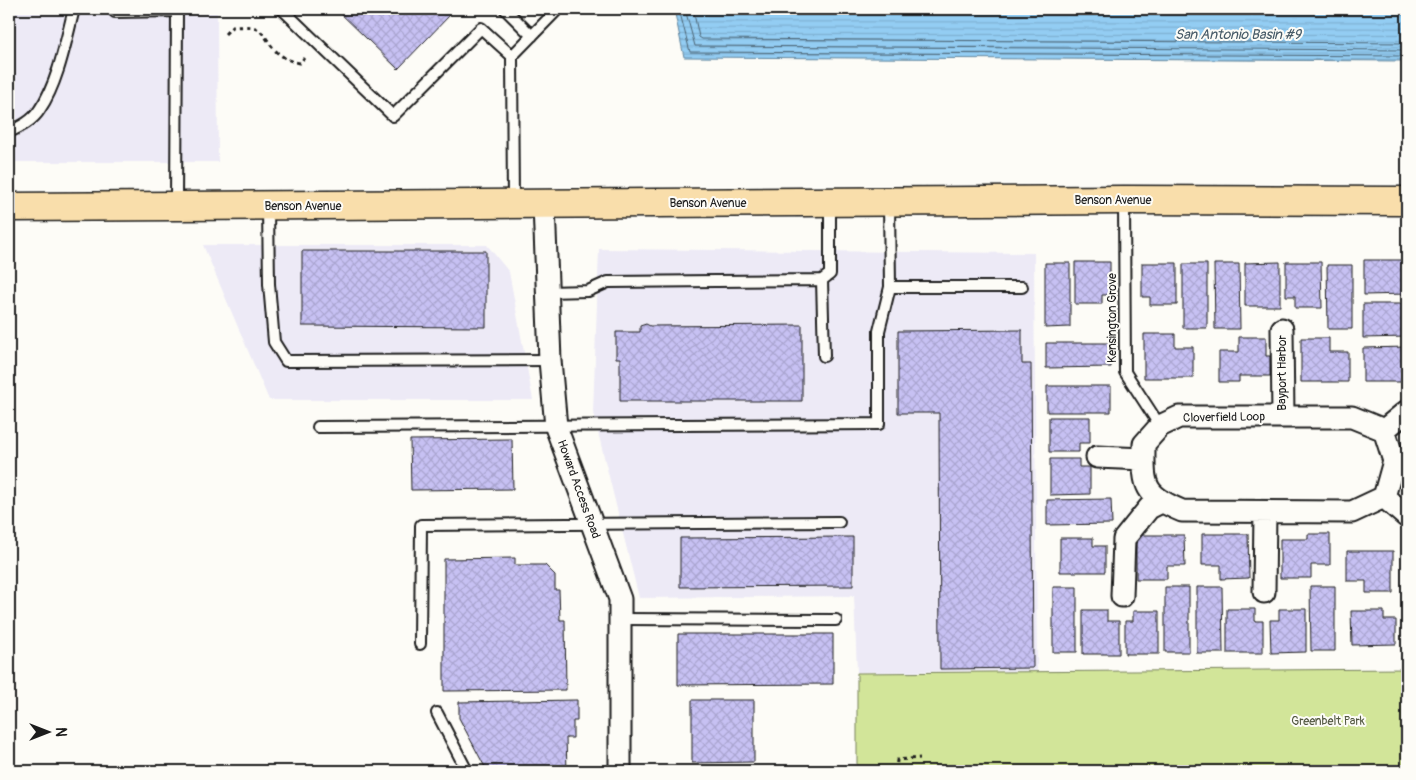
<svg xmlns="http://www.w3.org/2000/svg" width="1416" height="780" viewBox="0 0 1416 780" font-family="Pangolin,sans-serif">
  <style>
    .built { fill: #edeaf6 }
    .green { fill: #d2e599; stroke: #77805a }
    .water { fill: url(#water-rules); stroke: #63869d }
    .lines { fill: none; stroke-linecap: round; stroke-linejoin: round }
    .shore { stroke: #4c6372; stroke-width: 1 }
    .building { fill: url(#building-cross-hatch); stroke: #1c1c1c }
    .service-casing { stroke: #1c1c1c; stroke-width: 14 }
    .minor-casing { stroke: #1c1c1c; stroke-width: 25 }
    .primary-casing { stroke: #1c1c1c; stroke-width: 31 }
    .path { stroke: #1c1c1c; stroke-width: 3; stroke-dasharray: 4 4; stroke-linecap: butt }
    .service { stroke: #fdfcf7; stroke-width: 10 }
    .minor { stroke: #fdfcf7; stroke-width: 21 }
    .primary { stroke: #f9deab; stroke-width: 28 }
    .labels { text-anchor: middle; stroke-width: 4; stroke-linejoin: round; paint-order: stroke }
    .street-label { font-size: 12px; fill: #1c1c1c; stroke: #fdfcf7 }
    .park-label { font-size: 12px; fill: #535842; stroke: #fdfcf7 }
    .water-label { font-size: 14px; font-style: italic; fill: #465a67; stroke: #fdfcf7 }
  </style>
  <defs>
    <pattern id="water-rules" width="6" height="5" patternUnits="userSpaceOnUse" patternTransform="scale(1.25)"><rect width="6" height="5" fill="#93cdf3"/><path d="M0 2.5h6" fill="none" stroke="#7eafd0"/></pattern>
    <pattern id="building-cross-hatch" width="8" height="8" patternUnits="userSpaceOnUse" patternTransform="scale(1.25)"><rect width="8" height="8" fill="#c7c1f3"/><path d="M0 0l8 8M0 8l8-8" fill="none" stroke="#aaa5d0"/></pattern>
  </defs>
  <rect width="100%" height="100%" fill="#fdfcf7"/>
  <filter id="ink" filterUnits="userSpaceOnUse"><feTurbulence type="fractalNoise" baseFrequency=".02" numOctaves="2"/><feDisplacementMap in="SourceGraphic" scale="10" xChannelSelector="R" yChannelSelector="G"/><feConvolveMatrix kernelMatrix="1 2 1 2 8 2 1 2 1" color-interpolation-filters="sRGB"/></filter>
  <g filter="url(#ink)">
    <path class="built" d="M 9,9 L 217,9 L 218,162 L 9,162 Z
      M 203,245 L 487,245 L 509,272 L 533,400 L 269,400 Z
      M 599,249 L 1034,253 L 1037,671 L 857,672 L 854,596 L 639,598 L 593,412 Z"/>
    <path class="green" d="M 1407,669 L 1407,771 L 857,771 L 857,673 Z"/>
    <path class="water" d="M 674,9 L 1407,9 L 1407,61 L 684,57 Z"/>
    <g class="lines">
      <path class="shore" d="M 679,9 L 690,52 L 1407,56
        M 685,9 L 695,46 L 1407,50
        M 693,9 L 699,37 L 702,39 L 1407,43"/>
    </g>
    <path class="building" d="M 336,9 L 443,9 L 450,15 L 398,69 Z
      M 302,251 L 486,251 L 486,327 L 302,326 Z
      M 1364,260 L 1406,260 L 1406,294 L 1364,295 Z
      M 1075,262 L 1110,262 L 1110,295 L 1102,295 L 1102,304 L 1075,304 Z
      M 1280,262 L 1280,306 L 1245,306 L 1245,263 Z
      M 1286,262 L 1321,262 L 1322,308 L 1295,308 L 1295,296 L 1286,296 Z
      M 1045,263 L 1070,263 L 1070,327 L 1045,328 Z
      M 1142,263 L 1177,263 L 1177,305 L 1150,305 L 1150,297 L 1142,297 Z
      M 1183,264 L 1207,264 L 1207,328 L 1183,328 Z
      M 1214,264 L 1239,264 L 1240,329 L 1215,329 Z
      M 1327,265 L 1352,265 L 1352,329 L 1328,329 Z
      M 1363,304 L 1405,304 L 1406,337 L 1363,338 Z
      M 646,324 L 650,326 L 802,325 L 802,401 L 620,401 L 620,358 L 616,358 L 616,332 L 640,332 L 640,326 Z
      M 1022,330 L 1022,364 L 1031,364 L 1033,668 L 940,669 L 939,413 L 898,413 L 898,331 Z
      M 1144,334 L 1175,334 L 1175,347 L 1193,347 L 1193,378 L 1144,378 Z
      M 1239,337 L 1266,337 L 1266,356 L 1270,356 L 1270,376 L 1239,376 L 1239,382 L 1219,382 L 1219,352 L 1239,352 Z
      M 1301,338 L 1329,338 L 1329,352 L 1348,352 L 1348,382 L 1301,382 Z
      M 1046,343 L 1111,343 L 1111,367 L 1046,368 Z
      M 1407,347 L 1407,382 L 1363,382 L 1363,348 Z
      M 1047,386 L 1111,386 L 1111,412 L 1047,412 Z
      M 1049,417 L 1090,417 L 1090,443 L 1079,443 L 1079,452 L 1049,452 Z
      M 512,439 L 513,489 L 411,490 L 410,440 Z
      M 1050,459 L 1079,459 L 1079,467 L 1090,467 L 1090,494 L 1050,495 Z
      M 1111,499 L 1112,524 L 1047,525 L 1047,500 Z
      M 1202,534 L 1248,534 L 1249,578 L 1221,579 L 1221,565 L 1202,565 Z
      M 1308,534 L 1330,534 L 1330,565 L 1311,565 L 1311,578 L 1280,578 L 1280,539 L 1308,539 Z
      M 1136,535 L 1184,535 L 1185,566 L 1167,566 L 1167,579 L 1136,579 Z
      M 853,537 L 853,586 L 680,587 L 680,538 Z
      M 1060,538 L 1093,538 L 1093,546 L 1105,546 L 1105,572 L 1060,572 Z
      M 1347,551 L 1393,551 L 1393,593 L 1366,593 L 1366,581 L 1347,581 Z
      M 515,558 L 515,565 L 545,565 L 555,575 L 555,590 L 559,590 L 560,620 L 565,620 L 566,690 L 444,691 L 444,559 Z
      M 1310,586 L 1335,586 L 1335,651 L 1311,651 Z
      M 1053,587 L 1077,587 L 1077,652 L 1053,652 Z
      M 1165,587 L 1189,587 L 1189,652 L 1165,652 Z
      M 1197,587 L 1222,587 L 1223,653 L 1197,653 Z
      M 1227,609 L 1255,609 L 1255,621 L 1263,621 L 1263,653 L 1227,653 Z
      M 1279,609 L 1306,609 L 1306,652 L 1271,653 L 1270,620 L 1279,620 Z
      M 1083,610 L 1107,610 L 1107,621 L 1119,621 L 1119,654 L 1083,654 Z
      M 1133,611 L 1159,611 L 1159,654 L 1125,654 L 1125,621 L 1133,621 Z
      M 1351,611 L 1384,611 L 1384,620 L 1396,620 L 1396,644 L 1352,645 Z
      M 678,634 L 833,634 L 833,684 L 678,685 Z
      M 577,700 L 577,721 L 573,721 L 573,738 L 566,738 L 567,771 L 487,771 L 459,718 L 459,702 Z
      M 692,700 L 754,700 L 754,762 L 692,763 Z"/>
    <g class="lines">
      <defs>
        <path id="service" d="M 115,9 L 115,12 L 177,11
          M 282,9 L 393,116 L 481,28 L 512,56
          M 505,9 L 532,36
          M 9,132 C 20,127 33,121 40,109 C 58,83 66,40 74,9
          M 1124,201 L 1125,372 L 1160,426
          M 176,204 L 177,11 L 179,9
          M 513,204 L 512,56 L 558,9
          M 268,207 L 269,284 L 274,342 L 286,361 L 550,360
          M 822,280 L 824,356
          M 890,287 L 1022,287
          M 547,292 L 588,291 L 608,282 L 822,280 L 830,274 L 830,203
          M 318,427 L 879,424 L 879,331 L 890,287 L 889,202
          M 620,619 L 836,620
          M 420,644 L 421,525 L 839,522
          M 437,713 L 467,771"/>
        <path id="minor" d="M 544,205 L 550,360 L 556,427 L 620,599 L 620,771
          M 1282,329 L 1283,417
          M 1179,417 L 1352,417 L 1384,430 L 1394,461 L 1384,497 L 1352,512 L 1182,511 C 1141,494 1144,484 1144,444 L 1160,426 Z
          M 1384,430 L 1407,411
          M 1097,457 L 1144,459
          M 1384,497 L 1407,517
          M 1264,592 L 1265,512
          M 1122,596 L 1124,539 L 1149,508 L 1161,502"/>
        <path id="primary" d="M 9,207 L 1124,200 L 1407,201"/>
      </defs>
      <use href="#service" class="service-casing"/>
      <use href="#minor" class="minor-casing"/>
      <use href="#primary" class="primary-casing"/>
      <path class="path" d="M 225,34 L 232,27 C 238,27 247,26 253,27 C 271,33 267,57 300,63 L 304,58
        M 896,771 L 897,760 L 920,758"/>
      <use href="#service" class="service"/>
      <use href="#minor" class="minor"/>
      <use href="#primary" class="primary"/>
    </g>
  </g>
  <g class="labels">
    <g class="street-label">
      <text x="1113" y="204">Benson Avenue</text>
      <text x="708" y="207">Benson Avenue</text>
      <text x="303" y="210">Benson Avenue</text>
      <text transform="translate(1112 318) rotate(-90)" y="4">Kensington Grove</text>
      <text transform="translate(1282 373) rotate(-90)" y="4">Bayport Harbor</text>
      <text transform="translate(1224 417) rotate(-1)" y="4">Cloverfield Loop</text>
      <text transform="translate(579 489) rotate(70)" y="4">Howard Access Road</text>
    </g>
    <g class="park-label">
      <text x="1328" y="725">Greenbelt Park</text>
    </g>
    <g class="water-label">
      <text x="1238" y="39">San Antonio Basin #9</text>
    </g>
  </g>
  <rect width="1416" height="780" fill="none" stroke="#fdfcf7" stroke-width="30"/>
  <rect x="15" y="15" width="1386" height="750" fill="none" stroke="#1c1c1c" stroke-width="2" filter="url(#ink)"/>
  <g transform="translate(48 732) rotate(90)" stroke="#fdfcf7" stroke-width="4" paint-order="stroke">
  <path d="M0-4L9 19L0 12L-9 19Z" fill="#1c1c1c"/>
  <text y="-8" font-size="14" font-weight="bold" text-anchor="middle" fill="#1c1c1c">N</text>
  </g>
</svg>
